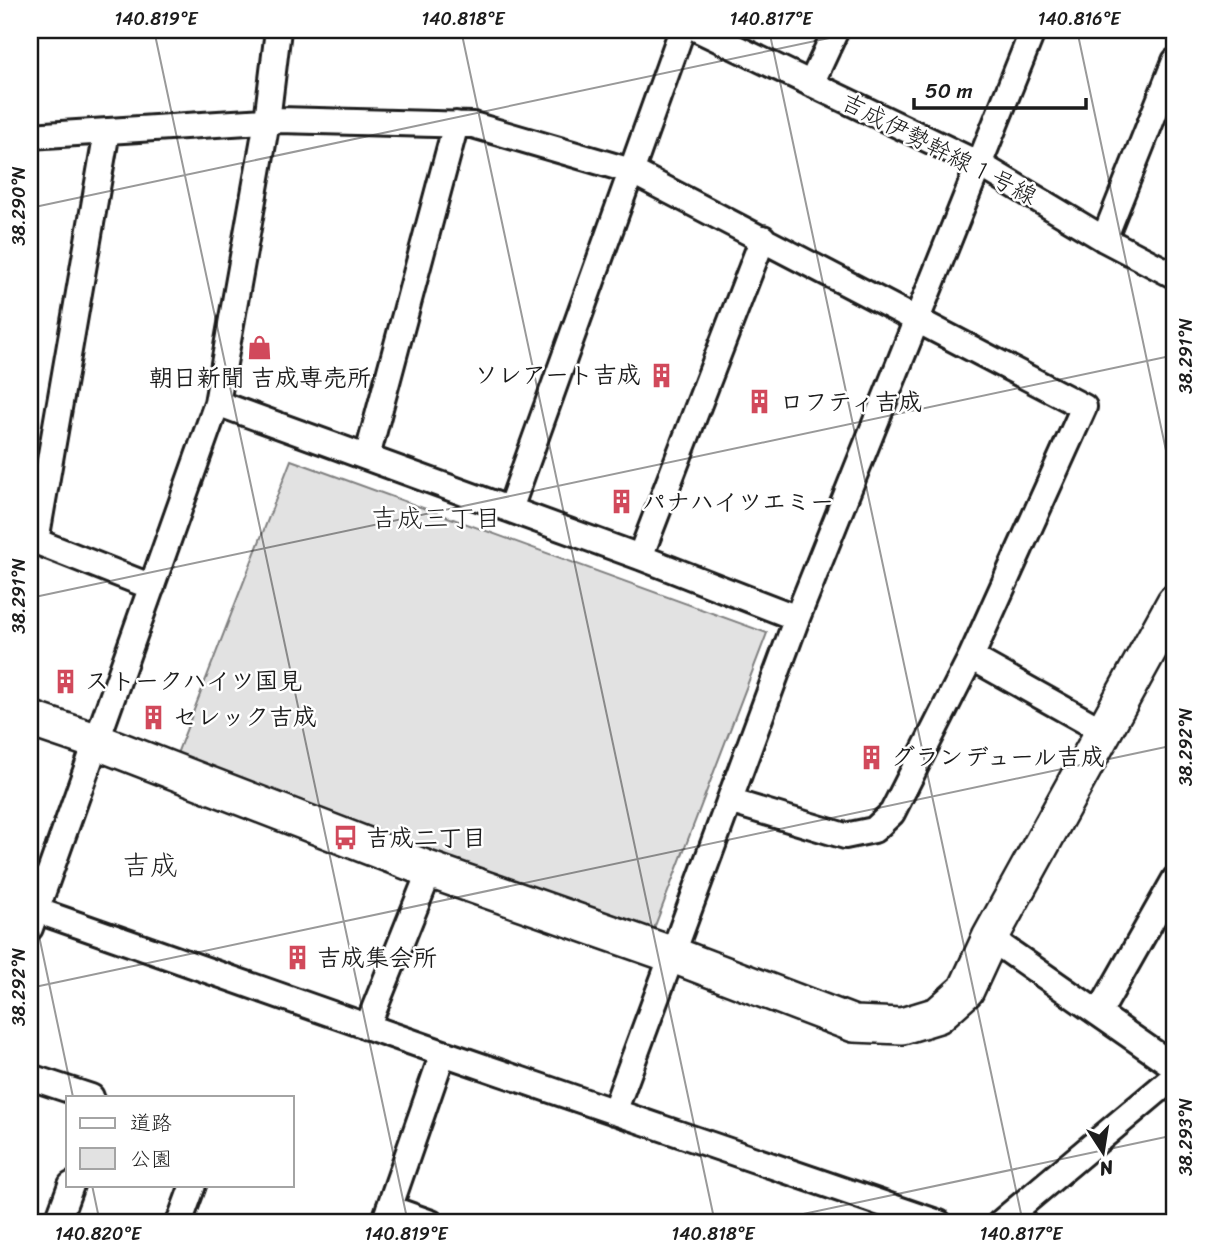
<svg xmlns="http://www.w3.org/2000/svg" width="1205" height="1253" viewBox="0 0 1205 1253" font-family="Sriracha,'Klee One',sans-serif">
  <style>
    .green { fill: #e2e2e2; stroke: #7f7f7f; stroke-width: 2 }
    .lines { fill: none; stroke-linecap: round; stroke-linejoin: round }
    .street-casing { stroke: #1c1c1c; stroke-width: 30 }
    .secondary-casing { stroke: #1c1c1c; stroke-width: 40 }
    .street { stroke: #fff; stroke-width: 24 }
    .secondary { stroke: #fff; stroke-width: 35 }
    .ticks { fill: none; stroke: #1c1c1c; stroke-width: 2; stroke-opacity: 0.45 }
    .labels { text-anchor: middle; stroke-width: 5; stroke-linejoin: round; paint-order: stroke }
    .street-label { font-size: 24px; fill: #1c1c1c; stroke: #fff }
    .poi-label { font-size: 24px; font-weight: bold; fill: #1c1c1c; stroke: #fff; text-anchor: start }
    .neighbourhood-label { font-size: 26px; fill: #1c1c1c; stroke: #fff }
    .quarter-label { font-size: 28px; fill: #1c1c1c; stroke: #fff }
    .neatline { fill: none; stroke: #1c1c1c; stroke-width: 2.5 }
    .ticks-label { font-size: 18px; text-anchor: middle; fill: #1c1c1c }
  </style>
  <rect width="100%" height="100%" fill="#fff"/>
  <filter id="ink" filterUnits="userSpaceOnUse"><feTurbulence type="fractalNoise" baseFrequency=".0143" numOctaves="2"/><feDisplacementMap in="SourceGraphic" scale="14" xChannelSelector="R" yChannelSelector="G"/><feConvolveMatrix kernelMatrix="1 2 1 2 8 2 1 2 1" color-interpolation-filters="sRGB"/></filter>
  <g filter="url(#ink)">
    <path class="green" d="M 291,460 L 767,633 L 653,931 L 175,759 Z"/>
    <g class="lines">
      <defs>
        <path id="street" d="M 699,30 L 979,164 L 1104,239 L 1175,276
          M 811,84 L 836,30
          M 30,136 L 279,120 L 473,125 L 631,171 L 1084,407 L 971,657 L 892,813 L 874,830 L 845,836 L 729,801
          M 1104,239 L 1175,61
          M 217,403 L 640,557 L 797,618
          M 367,457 L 456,124
          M 510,509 L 682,30
          M 30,539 L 152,587
          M 36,541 L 107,131
          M 640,557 L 763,238
          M 971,657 L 1103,731
          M 30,908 L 443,1053 L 939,1223
          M 30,928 L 217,403 L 267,121 L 278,30
          M 990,938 L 1175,1067
          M 1099,1013 L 1175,879
          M 367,1027 L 430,870
          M 30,1077 L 91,1097
          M 614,1112 L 797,618 L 1033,30
          M 389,1208 L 431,1223
          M 57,1223 L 71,1185
          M 179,1223 L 193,1185
          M 384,1223 L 443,1053
          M 1000,1223 L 1175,1076"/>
        <path id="secondary" d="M 30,719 L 98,742 L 430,870 L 673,955 L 854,1024 L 902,1026 L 938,1015 L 966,990 L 990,938 L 1175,602"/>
      </defs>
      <use href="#street" class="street-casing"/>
      <use href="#secondary" class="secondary-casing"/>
      <use href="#street" class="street"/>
      <use href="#secondary" class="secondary"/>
    </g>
  </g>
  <path class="ticks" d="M 154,30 L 408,1223M 461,30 L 715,1223M 769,30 L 1023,1223M 1077,30 L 1175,493M 30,208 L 867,30M 30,598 L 1175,355M 30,893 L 73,1097M 30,988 L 1175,745M 92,1185 L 100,1223M 761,1223 L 1175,1135"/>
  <defs>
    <symbol id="shop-bare" viewBox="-9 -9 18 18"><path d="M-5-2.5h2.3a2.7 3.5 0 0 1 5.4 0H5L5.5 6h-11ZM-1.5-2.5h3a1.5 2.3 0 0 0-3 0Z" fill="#d1495b" stroke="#fff" stroke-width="2.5" paint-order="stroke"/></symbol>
    <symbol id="building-bare" viewBox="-9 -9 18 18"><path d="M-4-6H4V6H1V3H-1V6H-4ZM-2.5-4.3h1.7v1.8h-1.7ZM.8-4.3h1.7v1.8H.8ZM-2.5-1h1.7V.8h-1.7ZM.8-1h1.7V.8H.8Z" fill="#d1495b" stroke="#fff" stroke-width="2.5" paint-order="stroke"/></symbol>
    <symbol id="bus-bare" viewBox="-9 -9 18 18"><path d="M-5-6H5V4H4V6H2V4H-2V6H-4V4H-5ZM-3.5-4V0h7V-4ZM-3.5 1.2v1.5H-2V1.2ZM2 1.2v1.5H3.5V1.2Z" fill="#d1495b" stroke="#fff" stroke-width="2.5" paint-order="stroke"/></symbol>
  </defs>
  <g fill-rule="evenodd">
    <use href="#shop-bare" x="242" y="330" width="35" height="35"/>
    <use href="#building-bare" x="644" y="358" width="35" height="35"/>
    <use href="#building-bare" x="742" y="384" width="35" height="35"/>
    <use href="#building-bare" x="604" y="484" width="35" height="35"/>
    <use href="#building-bare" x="48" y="664" width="35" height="35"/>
    <use href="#building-bare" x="136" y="700" width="35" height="35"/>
    <use href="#building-bare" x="854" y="740" width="35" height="35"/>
    <use href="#bus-bare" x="328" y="820" width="35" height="35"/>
    <use href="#building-bare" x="280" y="940" width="35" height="35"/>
  </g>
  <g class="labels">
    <g class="street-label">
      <text transform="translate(939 149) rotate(27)" y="8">吉成伊勢幹線１号線</text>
    </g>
    <g class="poi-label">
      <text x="641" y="383" text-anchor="end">ソレアート吉成</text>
      <text x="260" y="386" text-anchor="middle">朝日新聞 吉成専売所</text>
      <text x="780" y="410">ロフティ吉成</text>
      <text x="642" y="510">パナハイツエミー</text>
      <text x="85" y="689">ストークハイツ国見</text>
      <text x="173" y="725">セレック吉成</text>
      <text x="891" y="765">グランデュール吉成</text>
      <text x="366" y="846">吉成二丁目</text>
      <text x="317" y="966">吉成集会所</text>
    </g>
    <g class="neighbourhood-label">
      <text x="436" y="527">吉成三丁目</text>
    </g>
    <g class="quarter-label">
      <text x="150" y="875">吉成</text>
    </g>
  </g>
  <rect width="1205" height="1253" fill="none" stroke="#fff" stroke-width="77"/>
  <rect x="66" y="1096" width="228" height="91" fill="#ffffff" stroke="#a4a4a4" stroke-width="2"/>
  <rect x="80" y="1118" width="35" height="10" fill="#ffffff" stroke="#a4a4a4" stroke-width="2"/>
  <text x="130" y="1130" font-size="21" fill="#1c1c1c">道路</text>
  <rect x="80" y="1148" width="35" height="21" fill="#e2e2e2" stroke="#a4a4a4" stroke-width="2"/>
  <text x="130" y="1166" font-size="21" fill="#1c1c1c">公園</text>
  <g transform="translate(1103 1152) rotate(168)" stroke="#ffffff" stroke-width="5" paint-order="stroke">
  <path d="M0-5L12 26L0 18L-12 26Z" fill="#1c1c1c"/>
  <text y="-10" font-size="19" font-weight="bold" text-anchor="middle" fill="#1c1c1c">N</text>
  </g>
  <path d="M914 98v10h172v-10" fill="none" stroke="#1c1c1c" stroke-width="3.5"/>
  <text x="925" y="98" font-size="21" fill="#1c1c1c" stroke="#ffffff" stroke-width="5" paint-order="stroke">50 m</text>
  <rect x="38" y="38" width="1128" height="1176" class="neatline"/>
  <g class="ticks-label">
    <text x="156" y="25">140.819°E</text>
    <text x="463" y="25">140.818°E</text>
    <text x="771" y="25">140.817°E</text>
    <text x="1079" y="25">140.816°E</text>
    <text transform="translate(19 206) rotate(-90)" y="6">38.290°N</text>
    <text transform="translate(1186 356) rotate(-90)" y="6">38.291°N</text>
    <text transform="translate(19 596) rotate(-90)" y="6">38.291°N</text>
    <text transform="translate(1186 747) rotate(-90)" y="6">38.292°N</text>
    <text transform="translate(19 987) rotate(-90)" y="6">38.292°N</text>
    <text transform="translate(1186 1137) rotate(-90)" y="6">38.293°N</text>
    <text x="98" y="1240">140.820°E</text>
    <text x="406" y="1240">140.819°E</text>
    <text x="713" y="1240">140.818°E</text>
    <text x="1021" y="1240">140.817°E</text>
  </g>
</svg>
